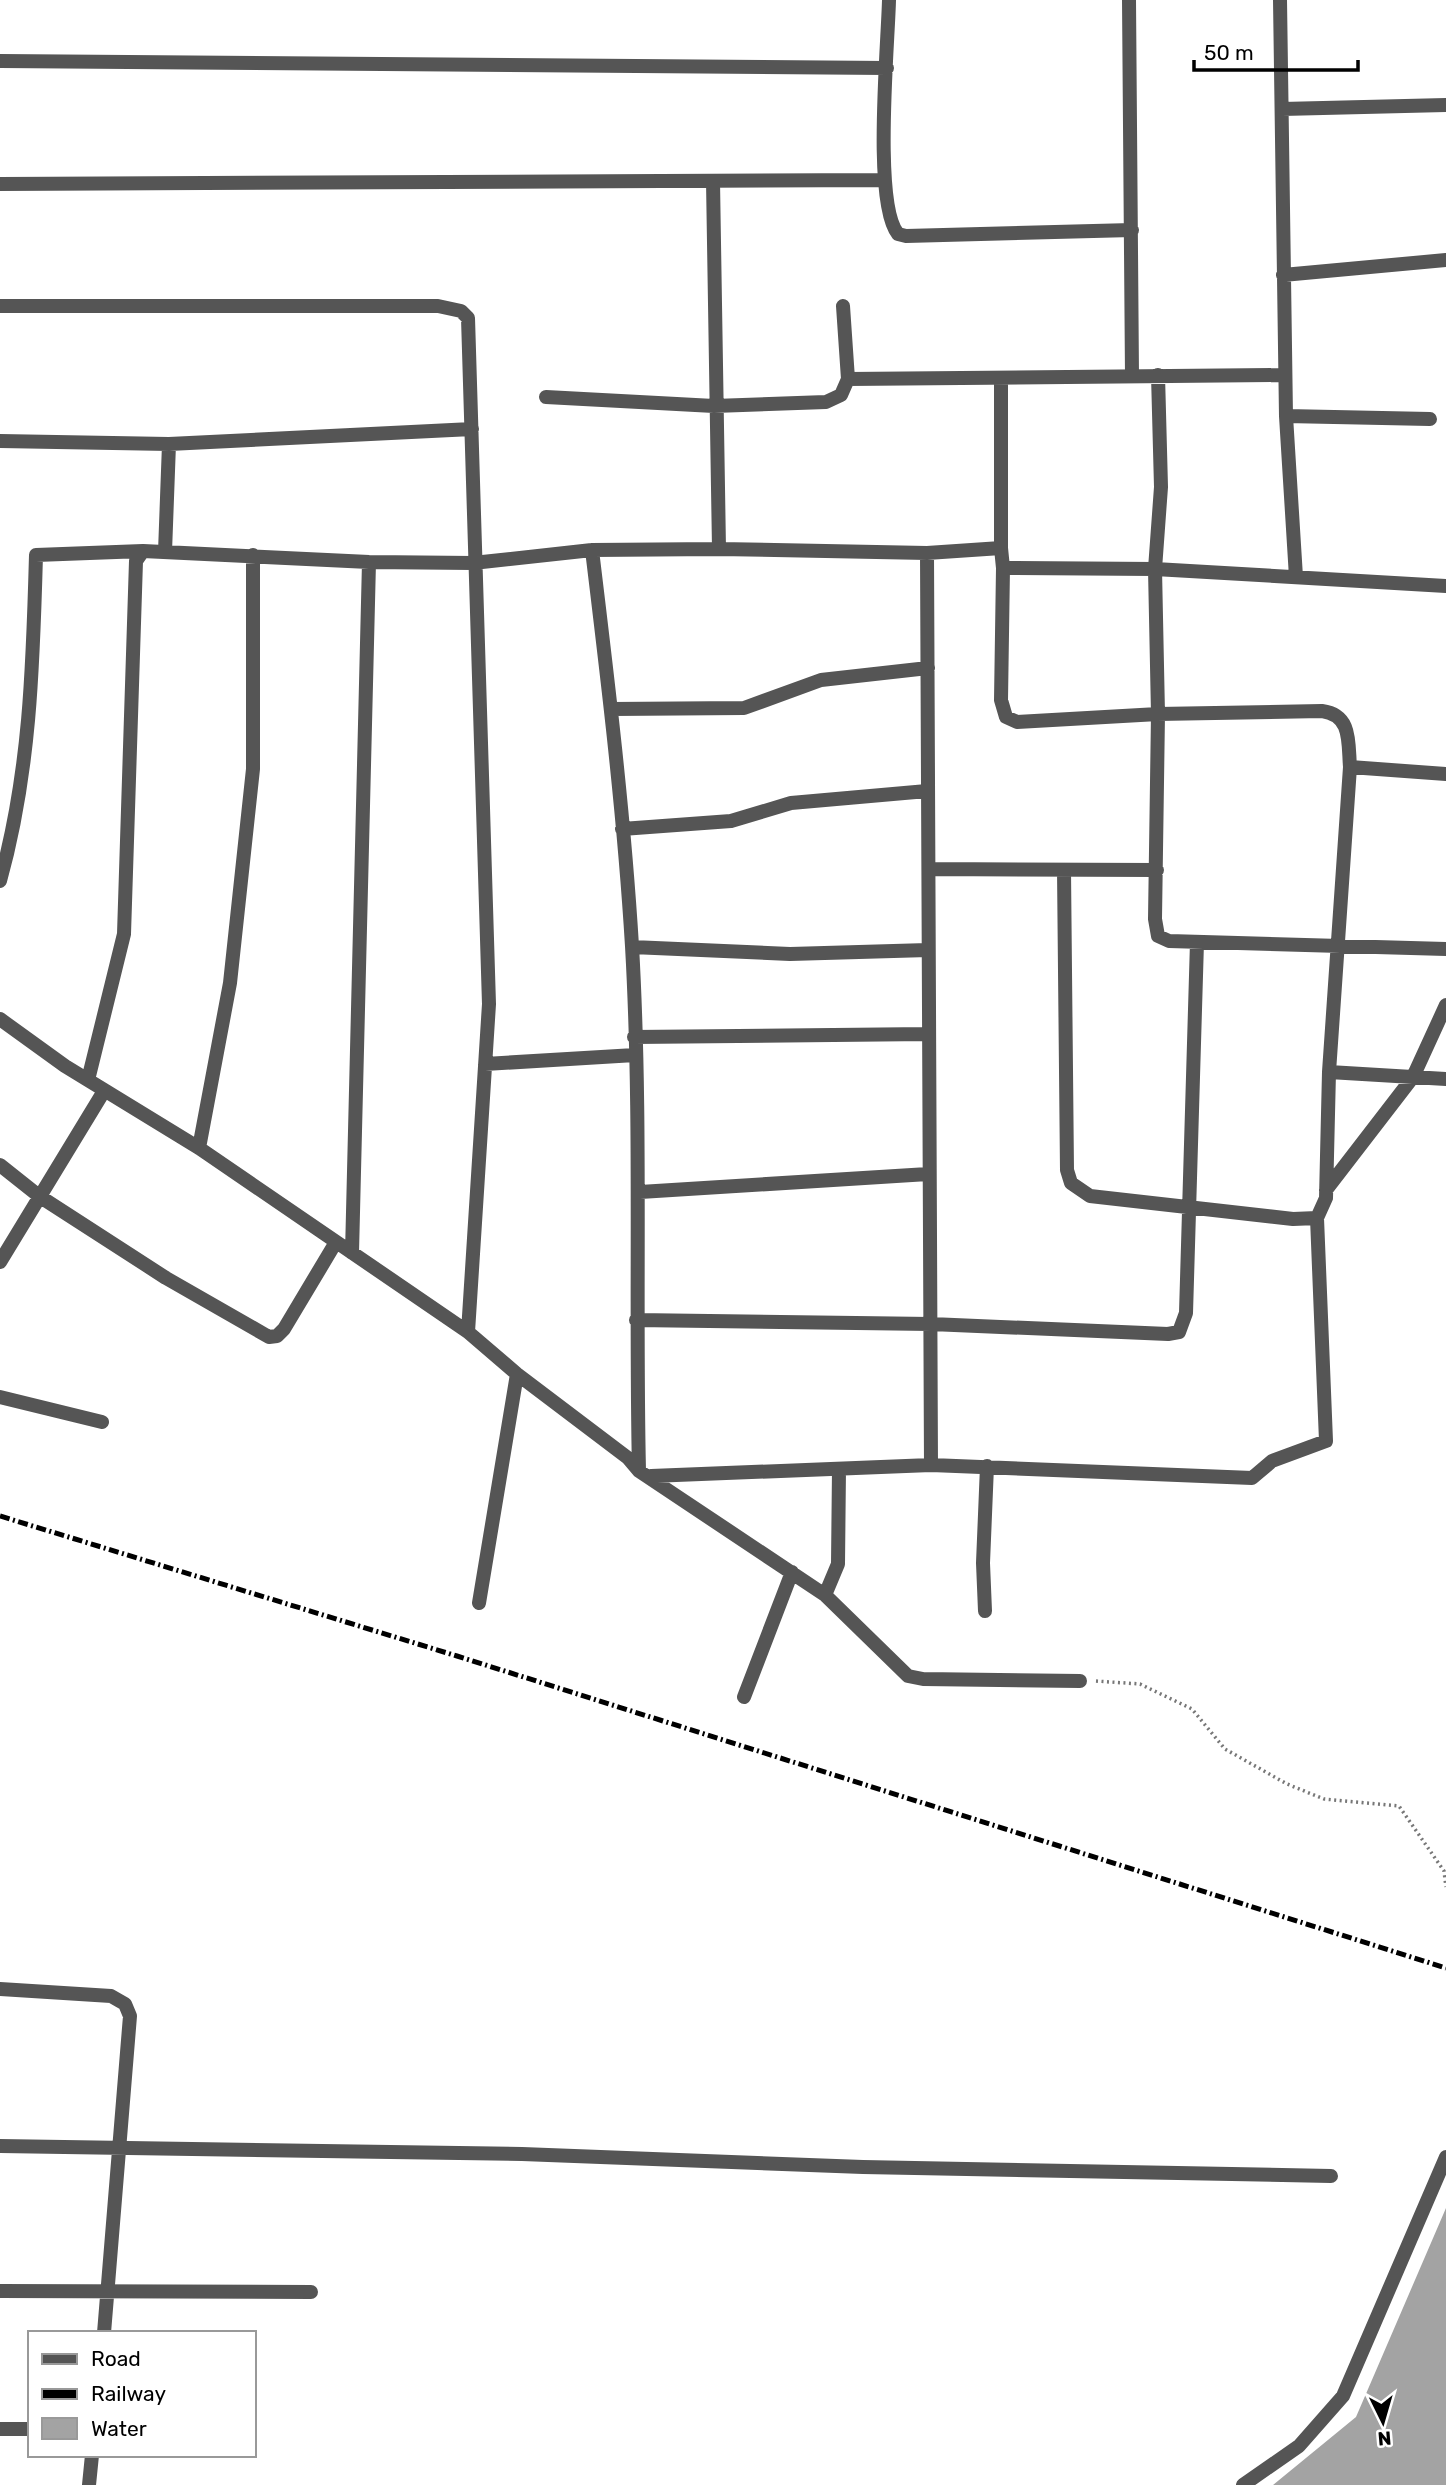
<svg xmlns="http://www.w3.org/2000/svg" width="1446" height="2485" viewBox="0 0 1446 2485" font-family="Rubik,sans-serif">
  <style>
    .water { fill: #a3a3a3 }
    .lines { fill: none; stroke-linecap: round; stroke-linejoin: round }
    .path { stroke: #777; stroke-width: 3.5; stroke-dasharray: 2 3.5; stroke-linecap: butt }
    .minor { stroke: #555; stroke-width: 14 }
    .rail { stroke: #000; stroke-width: 5; stroke-dasharray: 10 3.5 2 3.5; stroke-linecap: butt }
  </style>
  <rect width="100%" height="100%" fill="#fff"/>
  <path class="water" d="M 1446,2208 L 1446,2485 L 1273,2485 L 1356,2417 Z"/>
  <g class="lines">
    <path class="path" d="M 1096,1681 L 1140,1684 L 1192,1709 L 1225,1749 L 1287,1784 L 1324,1799 L 1399,1806 L 1444,1871 L 1446,1887"/>
    <path class="minor" d="M 889,0 C 888,45 873,204 898,234 L 906,236 L 1132,230
      M 1129,0 L 1132,376
      M 1280,0 L 1286,416 L 1430,419
      M 0,61 L 887,68
      M 1282,109 L 1446,105
      M 713,181 L 719,549
      M 0,184 L 884,180
      M 1283,275 L 1446,260
      M 0,306 L 438,306 L 461,311 L 468,318 L 489,1004 L 468,1332
      M 1158,375 L 1161,487 L 1155,569 L 1158,714 L 1155,919 L 1158,936 L 1169,941 L 1446,949
      M 848,379 L 1284,375
      M 1001,379 L 1001,548 L 1003,568 L 1001,700 L 1006,717 L 1017,722 L 1158,714 L 1322,711 C 1352,715 1348,742 1350,767 L 1329,1072 L 1326,1198 L 1317,1218 L 1293,1219 L 1090,1196 L 1071,1183 L 1067,1170 L 1064,870
      M 546,397 L 714,406 L 826,402 L 841,395 L 848,379 L 843,306
      M 1286,416 L 1296,577
      M 0,441 L 169,444 L 472,429
      M 592,550 C 608,682 624,814 632,946 C 642,1121 635,1296 639,1471
      M 165,552 L 169,444
      M 927,553 L 931,1465
      M 1003,568 L 1155,569 L 1446,586
      M 612,709 L 744,708 L 821,680 L 928,668
      M 1350,767 L 1446,774
      M 622,829 L 731,821 L 791,803 L 927,791
      M 929,869 L 1157,870
      M 0,881 C 30,773 33,666 36,555 L 143,551
      M 632,947 L 790,954 L 928,950
      M 0,1019 L 65,1066 L 199,1148 L 468,1332 L 517,1374 L 628,1458 L 639,1471 L 825,1595 L 908,1676 L 923,1679 L 1080,1681
      M 634,1037 L 928,1034
      M 485,1064 L 635,1055
      M 1329,1072 L 1446,1079
      M 88,1080 L 124,934 L 136,561 L 143,551 L 369,562 L 473,563 L 592,550 L 719,549 L 927,553 L 1001,548
      M 199,1148 L 230,983 L 253,769 L 253,555
      M 0,1165 L 39,1196 L 166,1278 L 269,1337 L 277,1336 L 284,1329 L 336,1242
      M 1326,1190 L 1413,1077 L 1446,1005
      M 640,1192 L 928,1174
      M 352,1253 L 369,562
      M 0,1262 L 104,1091
      M 636,1320 L 931,1324 L 1168,1334 L 1179,1332 L 1186,1313 L 1197,942
      M 0,1397 L 102,1422
      M 651,1476 L 931,1465 L 1252,1478 L 1272,1461 L 1326,1441 L 1317,1218
      M 825,1595 L 838,1564 L 839,1469
      M 479,1603 L 517,1374
      M 985,1611 L 983,1563 L 987,1466
      M 744,1697 L 792,1572
      M 0,1989 L 111,1996 L 125,2004 L 130,2016 L 104,2333
      M 0,2146 L 522,2154 L 863,2167 L 1331,2176
      M 0,2291 L 311,2292
      M 0,2429 L 30,2429
      M 89,2485 L 92,2455
      M 1243,2485 L 1299,2446 L 1343,2396 L 1446,2157"/>
    <path class="rail" d="M 0,1516 L 457,1656 L 1446,1968"/>
  </g>
  <rect x="28" y="2331" width="228" height="126" fill="#ffffff" stroke="#999999" stroke-width="2"/>
  <rect x="42" y="2354" width="35" height="10" fill="#555555" stroke="#999999" stroke-width="2"/>
  <text x="91" y="2366" font-size="21" fill="#000000">Road</text>
  <rect x="42" y="2389" width="35" height="10" fill="#000000" stroke="#999999" stroke-width="2"/>
  <text x="91" y="2401" font-size="21" fill="#000000">Railway</text>
  <rect x="42" y="2418" width="35" height="21" fill="#a3a3a3" stroke="#999999" stroke-width="2"/>
  <text x="91" y="2436" font-size="21" fill="#000000">Water</text>
  <g transform="translate(1383 2422) rotate(175)" stroke="#ffffff" stroke-width="5" paint-order="stroke">
  <path d="M0-5L12 26L0 18L-12 26Z" fill="#000000"/>
  <text y="-10" font-size="19" font-weight="bold" text-anchor="middle" fill="#000000">N</text>
  </g>
  <path d="M1194 60v10h164v-10" fill="none" stroke="#000000" stroke-width="3.5"/>
  <text x="1204" y="60" font-size="21" fill="#000000" stroke="#ffffff" stroke-width="5" paint-order="stroke">50 m</text>
</svg>
